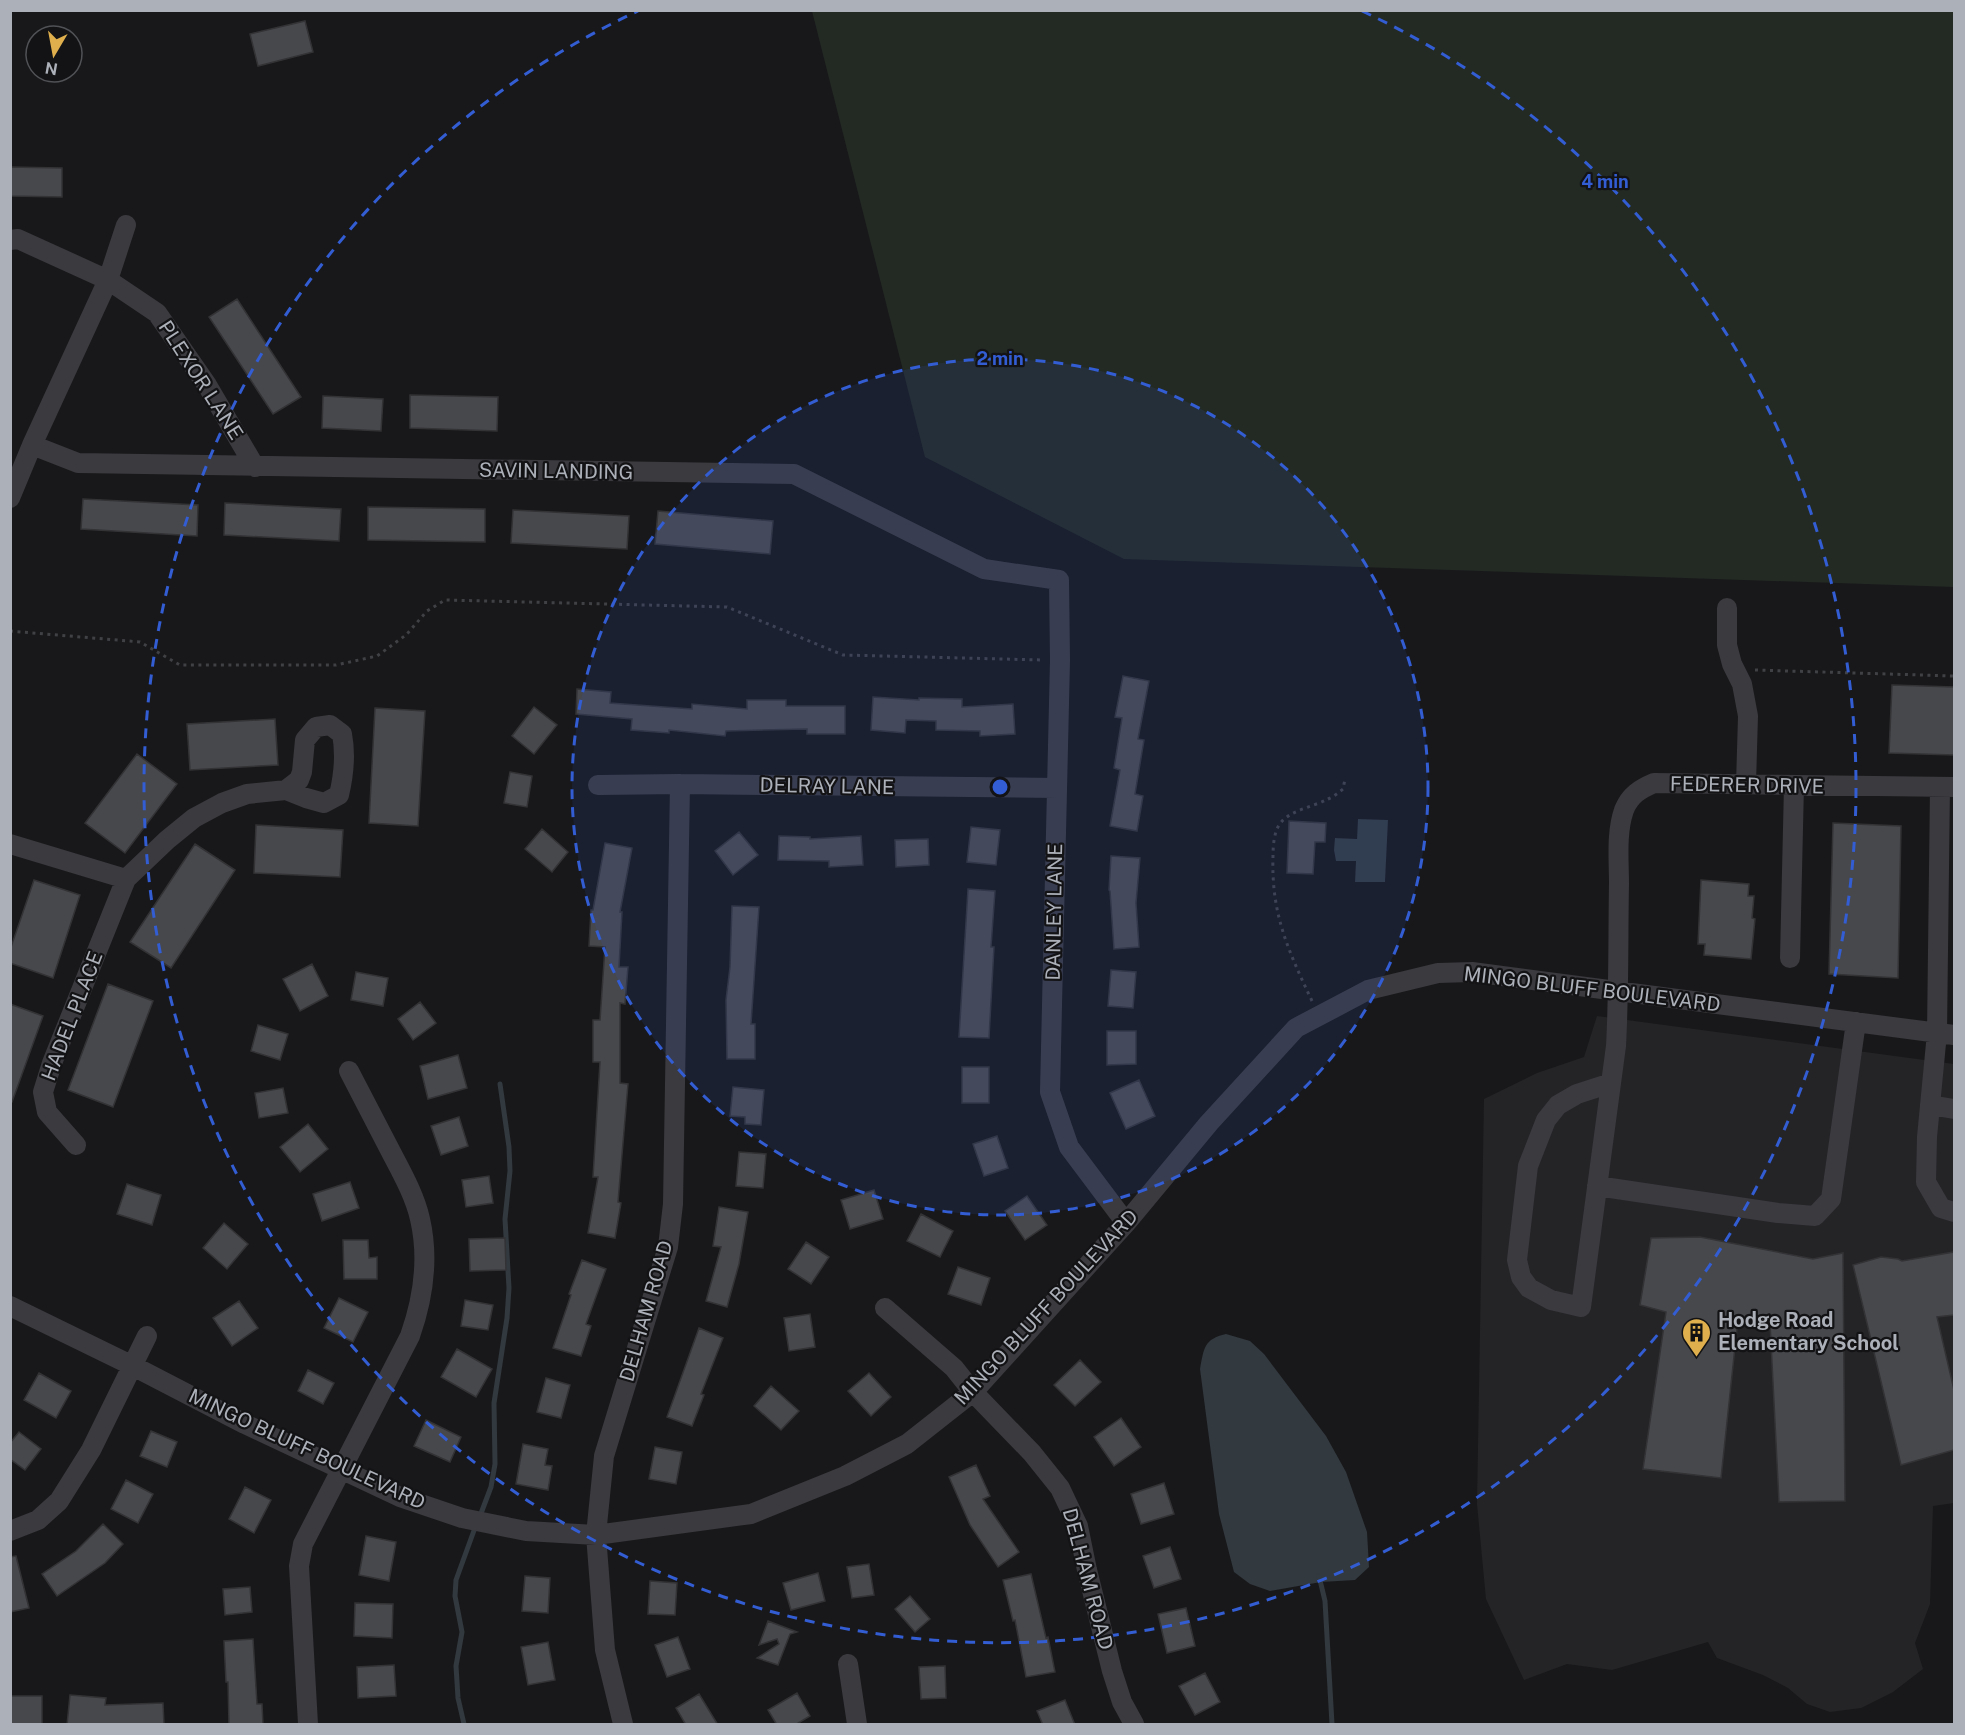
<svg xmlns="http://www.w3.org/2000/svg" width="1965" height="1735" viewBox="0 0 1965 1735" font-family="'Public Sans',sans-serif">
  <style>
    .built { fill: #242427 }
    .green { fill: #232a24 }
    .water { fill: #32393f }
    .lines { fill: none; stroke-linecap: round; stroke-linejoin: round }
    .stream { stroke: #32393f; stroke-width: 5 }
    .building { fill: #47484c; stroke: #333336; stroke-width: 1.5 }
    .path { stroke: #404145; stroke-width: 3; stroke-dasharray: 3 4.5; stroke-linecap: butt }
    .minor { stroke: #3a3a3f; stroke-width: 20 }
    .ring { fill: none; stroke: #325dd3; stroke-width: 3; stroke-dasharray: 10 8 }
    .labels { text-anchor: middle; stroke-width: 4.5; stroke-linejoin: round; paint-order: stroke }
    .street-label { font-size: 20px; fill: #acb0b8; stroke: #131315 }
    .poi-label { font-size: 20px; font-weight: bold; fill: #acb0b8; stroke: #131315; text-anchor: start }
    .centre { fill: #325dd3; stroke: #131315; stroke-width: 3 }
    .ring-label { font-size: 18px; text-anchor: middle; font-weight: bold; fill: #325dd3; stroke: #131315; stroke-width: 4.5; stroke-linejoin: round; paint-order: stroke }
  </style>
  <rect width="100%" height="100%" fill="#18181a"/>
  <path class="built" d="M 1597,1016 L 1954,1064 L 1954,1503 L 1933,1506 L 1930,1604 L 1915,1643 L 1923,1669 L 1893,1692 L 1861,1708 L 1830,1712 L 1807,1704 L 1788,1688 L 1763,1675 L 1717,1658 L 1708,1642 L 1612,1670 L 1567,1664 L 1524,1680 L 1486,1599 L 1477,1504 L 1484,1099 L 1537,1073 L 1584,1057 Z"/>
  <path class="green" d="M 812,11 L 1954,11 L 1954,587 L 1124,559 L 925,457 Z"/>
  <path class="water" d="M 1358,819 L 1388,820 L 1385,882 L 1355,882 L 1356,861 L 1336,861 L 1334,850 L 1335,838 L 1357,839 Z
    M 1226,1334 L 1250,1341 L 1264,1354 L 1326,1436 L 1346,1472 L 1367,1532 L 1369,1567 L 1355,1580 L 1321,1582 L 1270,1591 L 1250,1584 L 1234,1572 L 1219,1514 L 1200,1369 C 1204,1348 1204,1339 1226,1334 Z"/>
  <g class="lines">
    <path class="stream" d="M 480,1516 L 491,1487 L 495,1464 L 494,1403 L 507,1318 L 509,1288 L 505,1219 L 510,1171 L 509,1147 L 500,1084
      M 1319,1576 L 1325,1601 L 1332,1724
      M 464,1724 L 458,1698 L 456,1666 L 462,1632 L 455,1596 L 456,1580 L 476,1525"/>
  </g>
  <path class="building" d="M 305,21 L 313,52 L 258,66 L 250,34 Z
    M 10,167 L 62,168 L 62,197 L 10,196 Z
    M 237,299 L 301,397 L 273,414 L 209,317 Z
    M 410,395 L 498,397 L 497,431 L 410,428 Z
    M 323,396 L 383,399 L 381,431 L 322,428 Z
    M 83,499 L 198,505 L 197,536 L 81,529 Z
    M 225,503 L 341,509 L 339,541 L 224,535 Z
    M 368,507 L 485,509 L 485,542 L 368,540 Z
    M 513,510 L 629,516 L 627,549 L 511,543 Z
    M 658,511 L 773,521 L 770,554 L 655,544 Z
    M 1123,676 L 1149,681 L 1138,739 L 1144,740 L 1135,794 L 1143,796 L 1137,831 L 1110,826 L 1120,770 L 1114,768 L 1122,718 L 1115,717 Z
    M 1892,685 L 1954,687 L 1954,755 L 1889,753 Z
    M 577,689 L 611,692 L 610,703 L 692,709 L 692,704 L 747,709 L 747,700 L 786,700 L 786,706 L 845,706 L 845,734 L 807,734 L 807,729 L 726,731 L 725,736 L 669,730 L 669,733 L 631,730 L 632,719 L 576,714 Z
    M 873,697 L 919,700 L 919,698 L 962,699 L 962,707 L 1013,704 L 1015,734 L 980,736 L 980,731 L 936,730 L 936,721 L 906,720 L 905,733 L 871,730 Z
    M 534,707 L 557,725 L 534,754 L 512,736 Z
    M 375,708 L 425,711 L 418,826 L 369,823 Z
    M 275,719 L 278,765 L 190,770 L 187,724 Z
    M 137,754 L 177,784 L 125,853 L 85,823 Z
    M 510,772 L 532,776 L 527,807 L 504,803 Z
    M 1289,821 L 1326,823 L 1325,842 L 1315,842 L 1313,874 L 1287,873 Z
    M 1833,823 L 1901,826 L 1898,978 L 1829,974 Z
    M 256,825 L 343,830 L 340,877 L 254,873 Z
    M 971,827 L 1000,830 L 996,865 L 967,862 Z
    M 542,829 L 568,852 L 552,872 L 525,849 Z
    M 739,832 L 758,855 L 733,875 L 715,851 Z
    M 779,836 L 810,837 L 810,839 L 861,836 L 863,865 L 829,867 L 829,861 L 778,860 Z
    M 928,839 L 929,865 L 896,867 L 895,840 Z
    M 605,843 L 632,848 L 620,912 L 622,912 L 619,967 L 628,967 L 625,1004 L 620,1003 L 620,1083 L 628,1084 L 618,1202 L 621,1203 L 615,1238 L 588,1233 L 598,1177 L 593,1177 L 600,1062 L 593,1062 L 593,1020 L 600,1020 L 605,947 L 589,946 L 591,910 L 593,910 Z
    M 195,844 L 235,870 L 171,968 L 130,942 Z
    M 1111,856 L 1140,858 L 1136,903 L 1139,947 L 1114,949 L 1110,891 L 1109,890 Z
    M 34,880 L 80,895 L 53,978 L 10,963 L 10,950 Z
    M 1701,880 L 1749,884 L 1748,896 L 1754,896 L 1752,918 L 1755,919 L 1751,959 L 1704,955 L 1705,944 L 1698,944 Z
    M 968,889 L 995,891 L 991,947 L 994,947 L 989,1038 L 959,1037 Z
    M 732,906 L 759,907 L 751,1024 L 755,1024 L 755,1059 L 727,1059 L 726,1000 L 730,967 Z
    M 312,964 L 328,996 L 300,1011 L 283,979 Z
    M 1111,970 L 1136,972 L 1133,1008 L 1108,1006 Z
    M 356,972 L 388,978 L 383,1006 L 351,1000 Z
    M 108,984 L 153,1001 L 113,1107 L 68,1090 Z
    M 420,1002 L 436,1023 L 413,1040 L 398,1019 Z
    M 10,1004 L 43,1016 L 12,1102 L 10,1102 Z
    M 258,1025 L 288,1034 L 280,1060 L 251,1051 Z
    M 1107,1031 L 1136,1031 L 1136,1064 L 1107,1065 Z
    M 458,1055 L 467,1088 L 428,1099 L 420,1066 Z
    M 962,1067 L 989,1067 L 989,1103 L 962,1103 Z
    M 1139,1080 L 1155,1116 L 1126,1129 L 1110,1093 Z
    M 733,1087 L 764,1090 L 761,1125 L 745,1124 L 745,1117 L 730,1116 Z
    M 283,1088 L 288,1113 L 259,1118 L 255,1093 Z
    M 459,1117 L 468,1146 L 441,1155 L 431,1126 Z
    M 308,1124 L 328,1149 L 300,1172 L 280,1147 Z
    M 997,1136 L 1008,1168 L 984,1176 L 973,1144 Z
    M 739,1152 L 766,1154 L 763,1188 L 736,1186 Z
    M 489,1176 L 493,1203 L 466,1207 L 462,1180 Z
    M 350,1182 L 359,1208 L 322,1221 L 313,1194 Z
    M 127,1184 L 161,1195 L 152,1225 L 117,1214 Z
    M 874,1190 L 883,1219 L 850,1229 L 841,1200 Z
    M 1027,1196 L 1047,1225 L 1025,1240 L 1005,1211 Z
    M 719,1207 L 748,1212 L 739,1264 L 727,1307 L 706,1301 L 721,1247 L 713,1246 Z
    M 921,1214 L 953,1231 L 940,1257 L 907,1241 Z
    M 224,1223 L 248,1244 L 227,1269 L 203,1248 Z
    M 1700,1237 L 1813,1259 L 1843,1253 L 1845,1501 L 1779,1502 L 1770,1323 L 1738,1319 L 1721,1478 L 1643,1469 L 1666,1312 L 1640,1305 L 1651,1238 Z
    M 505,1238 L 506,1270 L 470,1271 L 469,1239 Z
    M 343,1240 L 368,1240 L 369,1258 L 377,1257 L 377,1279 L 344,1279 Z
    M 806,1242 L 829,1257 L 811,1284 L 788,1269 Z
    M 1954,1252 L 1954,1315 L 1937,1317 L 1954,1390 L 1954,1450 L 1901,1465 L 1853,1265 L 1881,1257 L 1898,1259 L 1902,1261 Z
    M 582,1260 L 606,1269 L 586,1324 L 591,1326 L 581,1356 L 553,1348 L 571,1295 L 569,1294 Z
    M 958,1267 L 990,1278 L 981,1305 L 948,1294 Z
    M 339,1298 L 368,1312 L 353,1342 L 324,1328 Z
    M 465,1300 L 493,1305 L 488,1330 L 461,1326 Z
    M 239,1301 L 258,1328 L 232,1346 L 213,1318 Z
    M 810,1314 L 815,1347 L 789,1351 L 784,1318 Z
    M 699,1328 L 723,1338 L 701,1394 L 704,1395 L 692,1426 L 667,1417 Z
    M 457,1349 L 492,1369 L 476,1397 L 441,1377 Z
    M 1080,1360 L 1101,1382 L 1075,1406 L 1054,1385 Z
    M 308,1370 L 334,1383 L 323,1404 L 298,1391 Z
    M 39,1373 L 71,1391 L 56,1418 L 24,1400 Z
    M 869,1373 L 891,1397 L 871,1416 L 848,1391 Z
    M 546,1378 L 570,1385 L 561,1418 L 537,1412 Z
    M 771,1386 L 799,1411 L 781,1430 L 754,1406 Z
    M 1121,1418 L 1141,1447 L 1114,1466 L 1094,1437 Z
    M 426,1420 L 461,1437 L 450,1462 L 414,1446 Z
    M 151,1431 L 177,1442 L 167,1467 L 140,1456 Z
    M 19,1432 L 41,1449 L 25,1470 L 10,1459 L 10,1443 Z
    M 523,1444 L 548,1449 L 545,1465 L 552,1466 L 548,1490 L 516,1484 Z
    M 655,1447 L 682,1452 L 676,1484 L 649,1479 Z
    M 976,1465 L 990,1496 L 983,1499 L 1019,1552 L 998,1567 L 970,1525 L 949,1477 Z
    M 126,1480 L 153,1494 L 138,1523 L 111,1509 Z
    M 1164,1483 L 1174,1514 L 1141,1524 L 1131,1494 Z
    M 245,1487 L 271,1500 L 254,1533 L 229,1519 Z
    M 103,1524 L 123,1544 L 105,1563 L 57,1596 L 42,1574 L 76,1551 Z
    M 366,1536 L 396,1542 L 389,1581 L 359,1575 Z
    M 1170,1547 L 1181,1579 L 1154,1588 L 1143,1556 Z
    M 16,1556 L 29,1608 L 10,1612 L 10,1557 Z
    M 869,1564 L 874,1595 L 852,1598 L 847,1567 Z
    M 818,1573 L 825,1601 L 791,1610 L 783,1583 Z
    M 1031,1574 L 1046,1638 L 1048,1637 L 1055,1672 L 1026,1677 L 1015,1620 L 1013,1621 L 1003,1580 Z
    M 525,1576 L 550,1578 L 548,1613 L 522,1611 Z
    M 650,1581 L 677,1583 L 675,1615 L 648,1614 Z
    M 250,1587 L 252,1612 L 225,1615 L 223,1589 Z
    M 910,1596 L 930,1619 L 915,1632 L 895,1609 Z
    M 355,1603 L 393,1604 L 392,1638 L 354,1636 Z
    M 1186,1608 L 1195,1646 L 1167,1653 L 1158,1614 Z
    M 768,1621 L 797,1632 L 790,1634 L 778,1665 L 757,1658 L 779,1644 L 777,1639 L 759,1645 Z
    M 678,1637 L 690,1669 L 667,1677 L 655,1645 Z
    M 253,1639 L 257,1704 L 262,1704 L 263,1725 L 229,1725 L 228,1682 L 226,1682 L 224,1641 Z
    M 548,1642 L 555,1680 L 528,1685 L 521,1647 Z
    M 394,1665 L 396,1696 L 358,1698 L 357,1667 Z
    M 945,1666 L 946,1698 L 921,1699 L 919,1667 Z
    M 1205,1673 L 1220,1702 L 1195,1715 L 1179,1686 Z
    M 797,1693 L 810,1716 L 795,1725 L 777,1725 L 768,1710 Z
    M 699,1694 L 718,1725 L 686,1725 L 676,1708 Z
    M 70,1695 L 106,1698 L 105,1705 L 163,1703 L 164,1725 L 67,1725 Z
    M 10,1696 L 42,1696 L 42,1725 L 10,1725 Z
    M 1065,1700 L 1075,1725 L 1043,1725 L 1037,1711 Z"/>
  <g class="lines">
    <path class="path" d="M 10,631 L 140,642 L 180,665 L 336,665 L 377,656 L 406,635 L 427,611 L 445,600 L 727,607 L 843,655 L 1042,660
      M 1755,670 L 1954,676
      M 1312,1001 C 1288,950 1271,914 1273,856 C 1273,846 1274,833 1279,825 C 1289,810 1313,807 1328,799 C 1333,797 1338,793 1343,789 L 1345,779"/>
    <path class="minor" d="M 10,240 L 18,239 L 108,280 L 157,313 L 207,385 L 255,467
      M 32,445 L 78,463 L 794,474 L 984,569 L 1059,580 L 1060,660 L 1050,1092 L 1069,1147 L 1126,1223
      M 10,498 L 32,445 L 108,280 L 126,225
      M 1727,608 L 1727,645 L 1732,664 L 1742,684 L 1748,716 L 1746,784
      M 598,785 L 680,784 L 1057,788
      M 1940,787 L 1937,1033 L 1927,1137 L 1926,1182 L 1941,1208 L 1954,1212
      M 10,844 L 126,879 L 52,1063 L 43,1092 L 47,1112 L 76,1145
      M 126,879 L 167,840 L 194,818 L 222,803 L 247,794 L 286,790 L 306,798 L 324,803 L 339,795 C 344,774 346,755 342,734 L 330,725 L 316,727 L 305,740 L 302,772 L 299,780 L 286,790
      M 1790,958 L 1794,785
      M 1611,1083 L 1577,1094 L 1558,1105 L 1546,1120 L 1528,1166 L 1517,1260 L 1521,1277 L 1529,1288 L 1551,1300 L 1581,1307 L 1616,1046 C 1619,992 1618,938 1619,884 C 1619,860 1616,833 1624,810 C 1630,795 1640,789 1654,783 L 1954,787
      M 1930,1105 L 1954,1109
      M 1597,1186 L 1778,1213 L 1815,1216 L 1831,1199 L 1856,1022
      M 10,1306 L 133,1366 L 245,1424 L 400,1497 L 462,1518 L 526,1531 L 596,1535 L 751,1514 L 845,1476 L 907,1444 L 973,1392 L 1126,1223 L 1209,1123 L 1296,1028 L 1368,990 L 1438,973 L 1472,972 L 1954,1035
      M 885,1308 L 954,1368 L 973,1392 L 1032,1453 L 1060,1488 L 1078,1526 L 1087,1570 L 1112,1671 L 1122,1702 L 1134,1724
      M 10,1531 L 38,1520 L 59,1501 L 91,1450 L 147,1336
      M 848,1664 L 857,1724
      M 308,1724 L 299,1566 L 303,1544 L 410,1336 C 423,1299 429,1258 420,1219 C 415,1196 402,1173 391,1152 C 377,1125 363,1098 349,1071
      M 623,1724 L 605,1650 L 596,1535 L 604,1456 L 668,1247 L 673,1204 L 680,784"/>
  </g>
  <circle cx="1000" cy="787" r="428" fill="#325dd3" fill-opacity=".12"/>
  <g class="ring">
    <circle cx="1000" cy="787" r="428"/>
    <path d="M1362 11A856 856 0 1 1 638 11"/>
  </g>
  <defs>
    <symbol id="building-pin" viewBox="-11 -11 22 30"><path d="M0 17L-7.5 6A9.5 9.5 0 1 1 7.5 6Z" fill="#deaf4c" stroke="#131315"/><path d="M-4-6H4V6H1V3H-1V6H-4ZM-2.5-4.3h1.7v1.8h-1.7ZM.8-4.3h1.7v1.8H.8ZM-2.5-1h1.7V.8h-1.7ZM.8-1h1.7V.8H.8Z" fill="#111"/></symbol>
  </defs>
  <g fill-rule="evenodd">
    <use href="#building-pin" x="1680" y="1316" width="33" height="45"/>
  </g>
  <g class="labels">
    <g class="street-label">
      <text transform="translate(201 380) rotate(57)" y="7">PLEXOR LANE</text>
      <text transform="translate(556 471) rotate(1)" y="7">SAVIN LANDING</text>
      <text transform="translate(1747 785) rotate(1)" y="7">FEDERER DRIVE</text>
      <text transform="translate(827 786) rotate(1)" y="7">DELRAY LANE</text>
      <text transform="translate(1054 912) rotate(-89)" y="7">DANLEY LANE</text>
      <text transform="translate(1592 989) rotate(7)" y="7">MINGO BLUFF BOULEVARD</text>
      <text transform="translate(72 1016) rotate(-69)" y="7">HADEL PLACE</text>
      <text transform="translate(1046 1307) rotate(-47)" y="7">MINGO BLUFF BOULEVARD</text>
      <text transform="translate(646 1311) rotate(-74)" y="7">DELHAM ROAD</text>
      <text transform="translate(307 1449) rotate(25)" y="7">MINGO BLUFF BOULEVARD</text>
      <text transform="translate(1088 1579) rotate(75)" y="7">DELHAM ROAD</text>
    </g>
    <g class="poi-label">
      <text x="1718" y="1327">Hodge Road<tspan x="1718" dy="23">Elementary School</tspan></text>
    </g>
  </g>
  <circle cx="1000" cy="787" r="9" class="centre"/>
  <g class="ring-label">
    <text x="1605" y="188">4 min</text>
    <text x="1000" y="365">2 min</text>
  </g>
  <rect width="1965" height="1735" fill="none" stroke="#acb0b8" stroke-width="24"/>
  <g transform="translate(54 54) rotate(190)"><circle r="28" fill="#131315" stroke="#505256" stroke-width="1.5"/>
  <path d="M0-4.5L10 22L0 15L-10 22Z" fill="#deaf4c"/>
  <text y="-9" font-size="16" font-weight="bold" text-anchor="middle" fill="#acb0b8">N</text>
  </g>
</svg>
